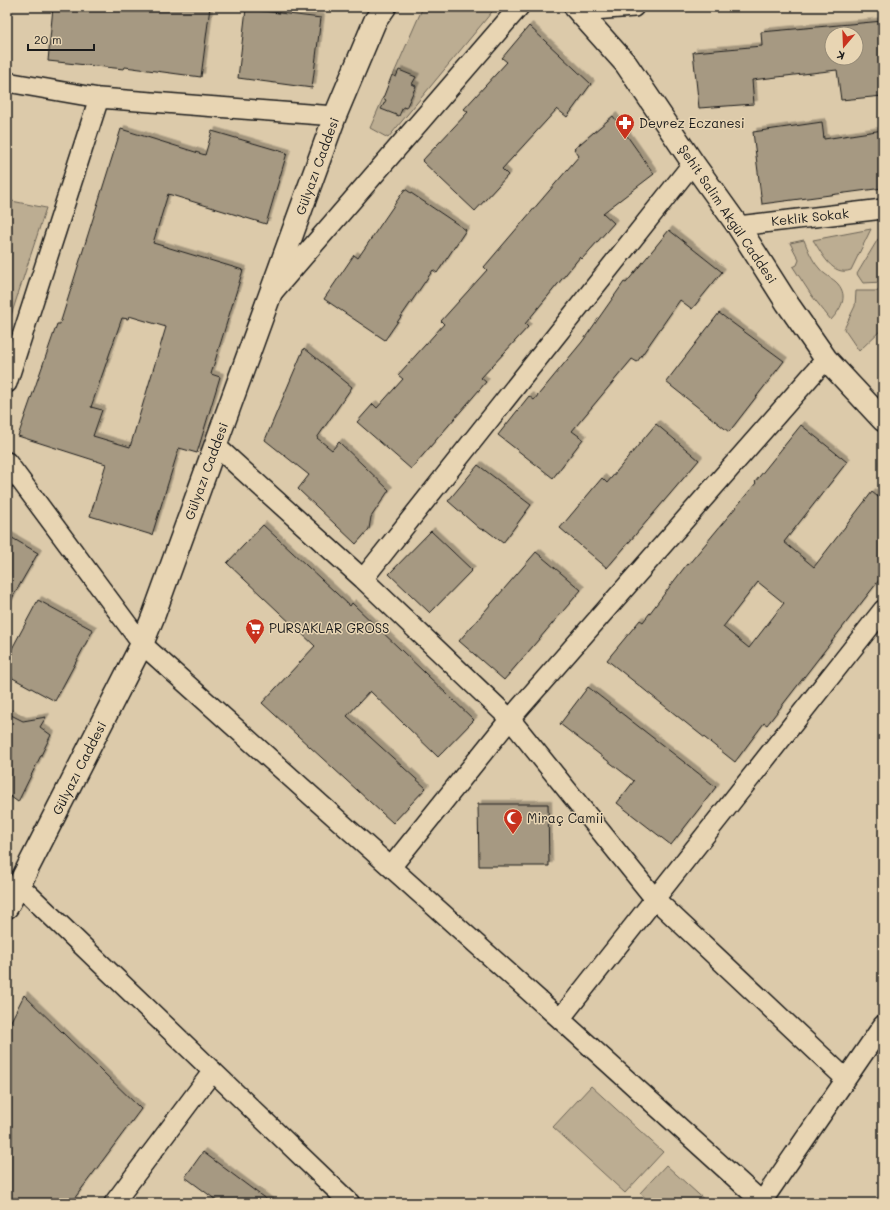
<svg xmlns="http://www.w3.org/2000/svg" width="890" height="1210" viewBox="0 0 890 1210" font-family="Mali,sans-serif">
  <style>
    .green { fill: #bcad92; stroke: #6c6457 }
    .building { fill: #a69982; stroke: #1c1c1c; fill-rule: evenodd; filter: url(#shadow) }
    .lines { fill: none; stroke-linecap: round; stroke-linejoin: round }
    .street-casing { stroke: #1c1c1c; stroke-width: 22 }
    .secondary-casing { stroke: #1c1c1c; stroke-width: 25 }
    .street { stroke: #e8d5b3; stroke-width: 19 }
    .secondary { stroke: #e8d5b3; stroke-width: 22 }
    .labels { text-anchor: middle; stroke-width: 3; stroke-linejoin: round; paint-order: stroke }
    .poi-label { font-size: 13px; fill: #1c1c1c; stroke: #e8d5b3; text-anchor: start }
    .street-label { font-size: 13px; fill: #1c1c1c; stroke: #e8d5b3 }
  </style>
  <defs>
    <filter id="shadow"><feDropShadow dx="3.5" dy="-3.5" stdDeviation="0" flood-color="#0004"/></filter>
  </defs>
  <rect width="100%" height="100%" fill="#dccaaa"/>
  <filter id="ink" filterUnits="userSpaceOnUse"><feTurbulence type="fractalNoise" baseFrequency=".025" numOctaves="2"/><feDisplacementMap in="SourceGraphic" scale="8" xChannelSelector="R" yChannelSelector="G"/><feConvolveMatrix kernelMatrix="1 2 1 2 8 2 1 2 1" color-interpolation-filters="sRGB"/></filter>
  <g filter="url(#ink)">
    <path class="green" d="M 423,7 L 496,7 L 388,138 L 370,128 Z
      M 7,200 L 46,208 L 7,328 Z
      M 871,229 L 851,270 C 832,277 822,253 813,240 Z
      M 878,239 L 883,241 L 883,282 L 863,283 L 857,274 Z
      M 804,240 C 808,250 812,260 819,268 C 825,276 833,278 838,284 C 849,297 840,310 831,320 L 812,296 L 793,267 L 797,265 L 799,260 L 790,243 Z
      M 856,291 L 883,291 L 883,328 L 859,351 L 844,329 L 855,306 Z
      M 591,1086 L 663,1152 L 625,1193 L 553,1127 Z
      M 666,1165 L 708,1203 L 651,1203 L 640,1193 Z"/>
    <path class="building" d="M 53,7 L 210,7 L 201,77 L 125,67 L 124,69 L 48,61 Z
      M 246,9 L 321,18 L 312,88 L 238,78 Z
      M 883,21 L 883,96 L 841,100 L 837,70 L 752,80 L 754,104 L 699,108 L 693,52 L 762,46 L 761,32 ZM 832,34 L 856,34 L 856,58 L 832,58 Z
      M 529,26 L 591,84 L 567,117 L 557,109 L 502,169 L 508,175 L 475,211 L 422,161 L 468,112 L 464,109 L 507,62 L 502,58 Z
      M 399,70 L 416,77 L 412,84 L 416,86 L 406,108 L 403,107 L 399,116 L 381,109 L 386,100 L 383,98 L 392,75 L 396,77 Z
      M 613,116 L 654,174 L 603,213 L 614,223 L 582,259 L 580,257 L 525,324 L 528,327 L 481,378 L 486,382 L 411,469 L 357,422 L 373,404 L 377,408 L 403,379 L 398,375 L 444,324 L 441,321 L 487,270 L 484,267 L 579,156 L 574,149 Z
      M 822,122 L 824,139 L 883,130 L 883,188 L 762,204 L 753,132 Z
      M 121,129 L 205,155 L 212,131 L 287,153 L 266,224 L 168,194 L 153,243 L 243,270 L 211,374 L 220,377 L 197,453 L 179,448 L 152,535 L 90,516 L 106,464 L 18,436 L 57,324 L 60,324 ZM 129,316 L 166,327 L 130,447 L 93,436 L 102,410 L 91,407 L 122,318 L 128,319 Z
      M 405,189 L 466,230 L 437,273 L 433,270 L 385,340 L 324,299 L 354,255 L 358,258 Z
      M 669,230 L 722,272 L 692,309 L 680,300 L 637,362 L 632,359 L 572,431 L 583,439 L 553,478 L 498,435 L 529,396 L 534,400 L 582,342 L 624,282 L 626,283 Z
      M 719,313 L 784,361 L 729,432 L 666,382 Z
      M 304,348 L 352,387 L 317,438 L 332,450 L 339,442 L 389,490 L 371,517 L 369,529 L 356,544 L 298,489 L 309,475 L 265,440 Z
      M 656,424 L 699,460 L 607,568 L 560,528 L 602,478 L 607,483 Z
      M 801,425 L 847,462 L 784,542 L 814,567 L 872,492 L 883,501 L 883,575 L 767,725 L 764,723 L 735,762 L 607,660 L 640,620 L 643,622 L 687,564 L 688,565 L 756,483 L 755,482 ZM 758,582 L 784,603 L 749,648 L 723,627 Z
      M 478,465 L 531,505 L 503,543 L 486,530 L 480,529 L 448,501 Z
      M 263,525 L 350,606 L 352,603 L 474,720 L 438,757 L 370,691 L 347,716 L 426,788 L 393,823 L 262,703 L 315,646 L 227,563 Z
      M 431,531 L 472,570 L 430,613 L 389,574 Z
      M 7,535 L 38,553 L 7,607 Z
      M 536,552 L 581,590 L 504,680 L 459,641 Z
      M 38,600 L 93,630 L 55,701 L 7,675 L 7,658 Z
      M 588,687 L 716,787 L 671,845 L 617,803 L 634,781 L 560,724 Z
      M 7,713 L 23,721 L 46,717 L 40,727 L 51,735 L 18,802 L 7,794 Z
      M 478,804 L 548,804 L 549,866 L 479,866 Z
      M 24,995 L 141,1109 L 71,1203 L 7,1203 L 7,1029 Z
      M 203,1152 L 271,1203 L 220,1203 L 185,1177 Z"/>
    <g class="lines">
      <defs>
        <path id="street" d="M 579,11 L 634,7
          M 7,82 L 99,98 L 335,116
          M 738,226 L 883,209
          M 273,292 L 519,7
          M 7,383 L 99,98
          M 216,446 L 363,579 L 510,719 L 655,899 L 846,1079
          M 7,462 L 142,644 L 560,1019 L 762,1202 L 765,1203
          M 363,579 L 693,163
          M 391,867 L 510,719 L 826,359
          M 19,885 L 350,1203
          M 560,1019 L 883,610
          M 114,1203 L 213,1071
          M 761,1203 L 883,1025"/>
        <path id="secondary" d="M 575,7 L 626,64 L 693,163 L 738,226 L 787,303 L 826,359 L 883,420
          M 7,907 L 19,885 L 142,644 L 153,617 L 335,116 L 375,21 L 385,7"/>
      </defs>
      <use href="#street" class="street-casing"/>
      <use href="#secondary" class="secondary-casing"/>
      <use href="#street" class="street"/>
      <use href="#secondary" class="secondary"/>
    </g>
  </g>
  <defs>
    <symbol id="pharmacy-pin" viewBox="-11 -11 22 30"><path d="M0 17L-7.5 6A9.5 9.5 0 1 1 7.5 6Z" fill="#c8321e" stroke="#e8d5b3"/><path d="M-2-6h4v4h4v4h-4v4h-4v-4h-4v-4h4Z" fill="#fff"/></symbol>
    <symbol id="supermarket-pin" viewBox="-11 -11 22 30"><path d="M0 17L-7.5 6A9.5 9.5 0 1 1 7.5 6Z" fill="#c8321e" stroke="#e8d5b3"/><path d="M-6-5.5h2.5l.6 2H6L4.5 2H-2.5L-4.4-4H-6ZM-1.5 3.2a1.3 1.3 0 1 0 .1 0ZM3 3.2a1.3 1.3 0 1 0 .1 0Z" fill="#fff"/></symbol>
    <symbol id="mosque-pin" viewBox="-11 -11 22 30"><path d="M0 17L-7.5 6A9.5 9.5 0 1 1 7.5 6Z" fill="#c8321e" stroke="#e8d5b3"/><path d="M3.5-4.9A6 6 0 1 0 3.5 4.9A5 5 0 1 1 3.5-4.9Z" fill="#fff"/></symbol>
  </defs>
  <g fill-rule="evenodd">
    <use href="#pharmacy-pin" x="614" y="112" width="22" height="30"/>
    <use href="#supermarket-pin" x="244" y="617" width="22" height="30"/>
    <use href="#mosque-pin" x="502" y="807" width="22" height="30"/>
  </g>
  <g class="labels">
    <g class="poi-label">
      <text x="639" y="128">Devrez Eczanesi</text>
      <text x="269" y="633">PURSAKLAR GROSS</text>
      <text x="527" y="823">Miraç Camii</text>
    </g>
    <g class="street-label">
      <text transform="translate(317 166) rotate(-70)" y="5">Gülyazı Caddesi</text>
      <text transform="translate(728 214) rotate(56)" y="5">Şehit Salim Akgül Caddesi</text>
      <text transform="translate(810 217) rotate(-6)" y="5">Keklik Sokak</text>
      <text transform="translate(206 471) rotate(-70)" y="5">Gülyazı Caddesi</text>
      <text transform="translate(79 768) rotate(-63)" y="5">Gülyazı Caddesi</text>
    </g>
  </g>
  <rect width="890" height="1210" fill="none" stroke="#e8d5b3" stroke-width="24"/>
  <rect x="12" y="12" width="866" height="1186" fill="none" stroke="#1c1c1c" stroke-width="1.5" filter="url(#ink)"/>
  <g transform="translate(844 46) rotate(199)"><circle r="19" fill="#e8d5b3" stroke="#968b77"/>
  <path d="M0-3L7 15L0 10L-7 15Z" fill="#c8321e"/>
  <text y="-6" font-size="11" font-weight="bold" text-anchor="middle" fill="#1c1c1c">K</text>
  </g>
  <path d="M28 44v6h66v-6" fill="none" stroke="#1c1c1c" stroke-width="2"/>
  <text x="34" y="44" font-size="12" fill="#1c1c1c" stroke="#e8d5b3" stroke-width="3" paint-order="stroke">20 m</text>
</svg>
